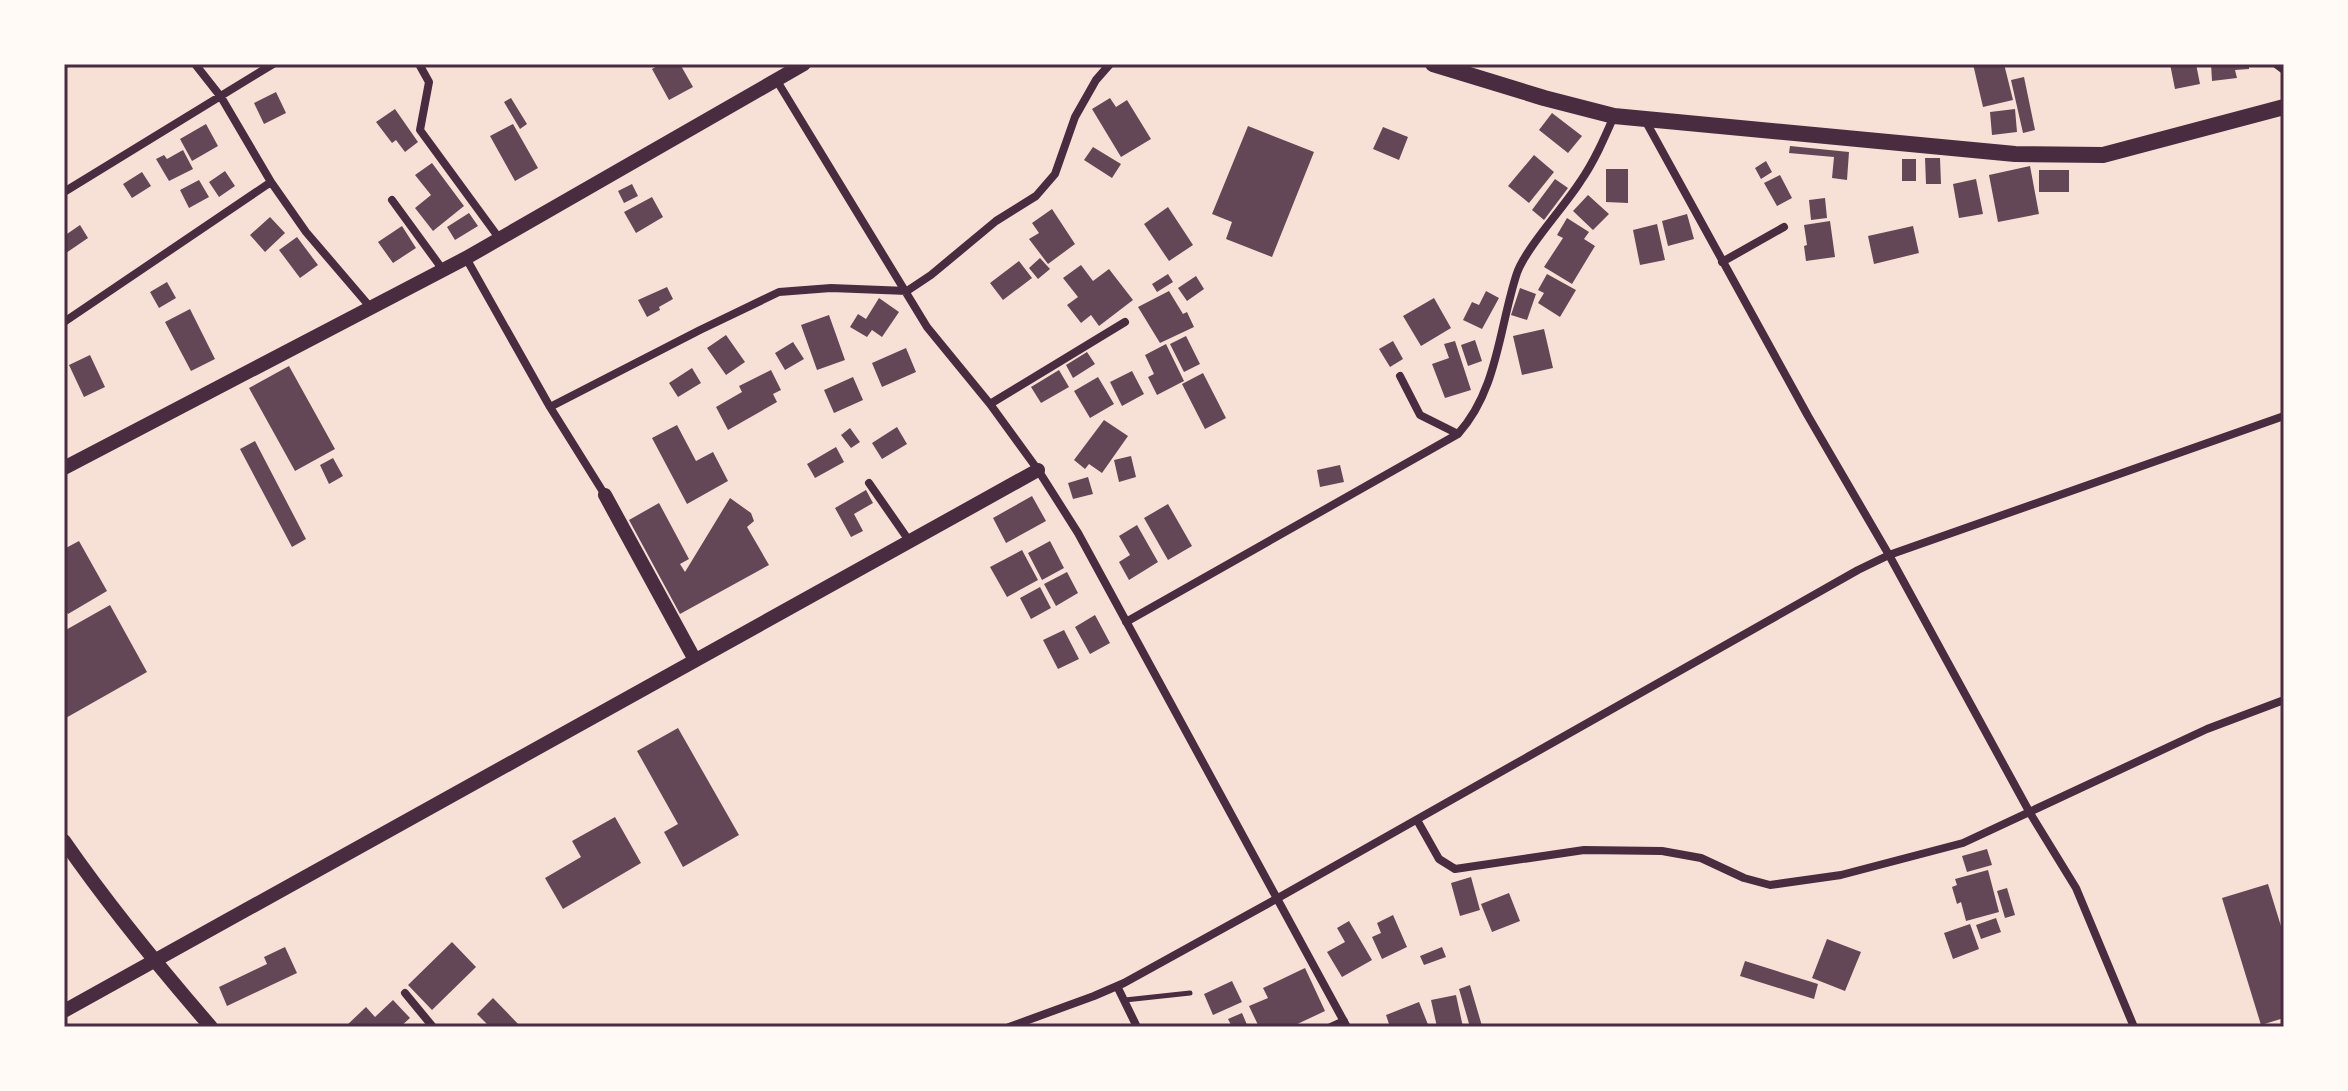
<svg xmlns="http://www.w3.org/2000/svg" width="2348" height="1091" viewBox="0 0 2348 1091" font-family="Overpass,sans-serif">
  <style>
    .building { fill: #644757 }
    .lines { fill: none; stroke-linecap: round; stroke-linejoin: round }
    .service { stroke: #4a2c40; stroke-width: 5 }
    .minor { stroke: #4a2c40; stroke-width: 8 }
    .tertiary { stroke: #4a2c40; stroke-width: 14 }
    .secondary { stroke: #4a2c40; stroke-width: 16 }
    .neatline { fill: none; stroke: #4a2c40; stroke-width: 3 }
  </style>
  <rect width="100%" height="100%" fill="#f7e1d7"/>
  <path class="building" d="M 661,64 L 680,64 L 693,87 L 669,100 L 652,69 Z
    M 1973,64 L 2004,64 L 2013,100 L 1983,107 Z
    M 2170,64 L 2196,64 L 2200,84 L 2175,89 Z
    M 2211,64 L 2249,64 L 2249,69 L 2235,70 L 2237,78 L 2212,81 Z
    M 2024,77 L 2035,130 L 2023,133 L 2011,80 Z
    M 276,92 L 286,113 L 264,124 L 254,103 Z
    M 511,98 L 527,124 L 520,129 L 504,102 Z
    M 1110,98 L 1116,107 L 1127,100 L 1151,139 L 1121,157 L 1092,109 Z
    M 395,109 L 418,142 L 405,152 L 396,140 L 392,143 L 376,122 Z
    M 2015,109 L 2017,132 L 1992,135 L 1990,112 Z
    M 1552,113 L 1582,136 L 1568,153 L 1539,130 Z
    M 206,124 L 218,146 L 192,161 L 180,139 Z
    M 513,124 L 538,168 L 515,181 L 490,136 Z
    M 1248,126 L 1314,152 L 1272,257 L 1226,239 L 1232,222 L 1212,214 Z
    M 1383,127 L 1408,137 L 1399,160 L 1373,149 Z
    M 1790,146 L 1849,152 L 1847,180 L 1832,178 L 1834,157 L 1789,153 Z
    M 1093,147 L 1121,164 L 1112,178 L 1084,160 Z
    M 183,150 L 193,169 L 169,181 L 156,159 L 164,155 L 167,159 Z
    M 1534,155 L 1554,172 L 1529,203 L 1508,186 Z
    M 1925,158 L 1940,158 L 1941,184 L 1926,184 Z
    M 1902,159 L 1916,159 L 1916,181 L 1902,181 Z
    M 1766,161 L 1772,172 L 1761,179 L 1755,168 Z
    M 432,163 L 464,206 L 433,231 L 415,208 L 431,195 L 415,175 Z
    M 2030,166 L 2039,214 L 1998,222 L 1989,175 Z
    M 1606,169 L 1628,169 L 1628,203 L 1606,202 Z
    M 2039,170 L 2069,170 L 2069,192 L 2039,192 Z
    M 225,171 L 235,186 L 219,197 L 209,182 Z
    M 142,172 L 151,186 L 132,198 L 123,184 Z
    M 1780,175 L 1792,198 L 1777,206 L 1764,183 Z
    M 1555,179 L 1568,188 L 1544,220 L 1532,210 Z
    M 1976,179 L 1983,214 L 1959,218 L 1953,184 Z
    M 199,180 L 209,197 L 189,208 L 180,190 Z
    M 632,184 L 638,196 L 624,203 L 618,191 Z
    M 1588,195 L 1609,214 L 1593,230 L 1573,211 Z
    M 652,197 L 663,217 L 636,233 L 624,212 Z
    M 1825,198 L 1827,218 L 1811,220 L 1809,200 Z
    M 1168,207 L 1193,245 L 1169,261 L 1144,224 Z
    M 1052,209 L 1075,244 L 1048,264 L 1029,239 L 1039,233 L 1032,223 Z
    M 469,213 L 478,226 L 455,240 L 447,227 Z
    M 1687,214 L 1694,239 L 1668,246 L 1662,221 Z
    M 270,217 L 285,233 L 265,252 L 250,235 Z
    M 1567,218 L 1589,232 L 1584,239 L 1595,246 L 1572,284 L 1544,267 L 1563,238 L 1557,235 Z
    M 1830,221 L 1835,257 L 1806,261 L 1804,246 L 1807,245 L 1804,225 Z
    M 1657,224 L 1665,260 L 1640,265 L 1633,230 Z
    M 80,225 L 88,238 L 66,253 L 64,250 L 64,236 Z
    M 402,226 L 416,248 L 393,263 L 378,242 Z
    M 1913,226 L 1919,253 L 1874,264 L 1868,236 Z
    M 297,237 L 318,265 L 300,278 L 279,250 Z
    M 1040,258 L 1050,269 L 1038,279 L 1029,268 Z
    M 1019,261 L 1032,278 L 1003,300 L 990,283 Z
    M 1081,265 L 1093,281 L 1109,269 L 1133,300 L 1099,326 L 1091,315 L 1081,323 L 1067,305 L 1078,297 L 1063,278 Z
    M 1168,274 L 1173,282 L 1157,292 L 1152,284 Z
    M 1547,274 L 1576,290 L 1560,317 L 1538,303 L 1544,293 L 1538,290 Z
    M 1196,276 L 1204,289 L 1187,301 L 1178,288 Z
    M 167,282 L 176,298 L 159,308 L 150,292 Z
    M 667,287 L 673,299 L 659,307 L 660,310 L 647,317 L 638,300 Z
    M 1520,288 L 1536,294 L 1527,320 L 1511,315 Z
    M 1169,291 L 1183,314 L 1187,312 L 1194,327 L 1160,343 L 1138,307 Z
    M 1486,291 L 1499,298 L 1482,329 L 1463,320 L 1472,302 L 1479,305 Z
    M 879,298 L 899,312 L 882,337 L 872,330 L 867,337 L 850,327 L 858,314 L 866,319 Z
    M 1434,298 L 1451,328 L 1421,346 L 1403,316 Z
    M 190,309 L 215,359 L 191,371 L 165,322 Z
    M 829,315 L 845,360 L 817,370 L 801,325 Z
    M 1544,329 L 1553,368 L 1522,375 L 1513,336 Z
    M 726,335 L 745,362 L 726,375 L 707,348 Z
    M 1186,336 L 1200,364 L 1184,372 L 1170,344 Z
    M 1475,340 L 1482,361 L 1468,366 L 1461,345 Z
    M 1393,341 L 1403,359 L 1390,367 L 1379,349 Z
    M 1455,341 L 1471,390 L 1445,398 L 1432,364 L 1449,358 L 1444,344 Z
    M 793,342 L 804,359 L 785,370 L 775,353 Z
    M 1166,344 L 1184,381 L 1157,395 L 1148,377 L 1154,374 L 1145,355 Z
    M 906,348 L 916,372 L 882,387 L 872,363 Z
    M 1087,352 L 1095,364 L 1073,378 L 1066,365 Z
    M 90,355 L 105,387 L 84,397 L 69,365 Z
    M 289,366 L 335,449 L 295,471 L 249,388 Z
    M 692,368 L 701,383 L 678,397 L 669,383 Z
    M 771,370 L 781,390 L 773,394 L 777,402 L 728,430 L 716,407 L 742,392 L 739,386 Z
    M 1059,370 L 1069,387 L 1041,403 L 1031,387 Z
    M 1132,371 L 1144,394 L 1122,406 L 1110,382 Z
    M 1203,373 L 1226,418 L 1205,429 L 1182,384 Z
    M 853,377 L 863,400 L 834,413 L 824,390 Z
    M 1098,377 L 1114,404 L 1090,418 L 1074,391 Z
    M 1104,420 L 1128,436 L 1102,473 L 1089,464 L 1085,469 L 1074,460 Z
    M 677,425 L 696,461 L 713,452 L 728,481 L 687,504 L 652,438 Z
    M 897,427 L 907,444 L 882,459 L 872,443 Z
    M 850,428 L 860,442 L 851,448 L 841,435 Z
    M 255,441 L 306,539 L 292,547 L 240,449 Z
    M 836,447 L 844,462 L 815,478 L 807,464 Z
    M 1131,456 L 1136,477 L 1119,482 L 1114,460 Z
    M 333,458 L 343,476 L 329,484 L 320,465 Z
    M 1340,465 L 1344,482 L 1320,487 L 1317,470 Z
    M 1088,477 L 1093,494 L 1073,499 L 1068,483 Z
    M 866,490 L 873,503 L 854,514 L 863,531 L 851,537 L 835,508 Z
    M 1032,496 L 1046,521 L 1006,543 L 993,518 Z
    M 730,498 L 751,513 L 754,521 L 747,527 L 769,565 L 680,614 L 629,520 L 659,503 L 689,559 L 680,564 L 685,572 Z
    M 1168,504 L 1192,546 L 1168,560 L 1144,518 Z
    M 1137,525 L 1158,562 L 1129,580 L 1119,562 L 1130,555 L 1119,536 Z
    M 79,541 L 107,591 L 68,614 L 64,608 L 64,549 Z
    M 1050,541 L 1064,568 L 1042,580 L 1028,553 Z
    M 1022,550 L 1038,580 L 1007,597 L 990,567 Z
    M 1067,572 L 1078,593 L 1056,606 L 1044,584 Z
    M 1040,587 L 1051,608 L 1031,619 L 1020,598 Z
    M 110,605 L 147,672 L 64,719 L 64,631 Z
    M 1095,615 L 1110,643 L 1090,654 L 1075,627 Z
    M 1064,630 L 1079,659 L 1058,669 L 1043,640 Z
    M 678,728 L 739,835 L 683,867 L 664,832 L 678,824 L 637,751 Z
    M 615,817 L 641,863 L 563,909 L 545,878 L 581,857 L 572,841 Z
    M 1987,849 L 1992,865 L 1967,872 L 1962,856 Z
    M 1988,870 L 1999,912 L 1966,921 L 1961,902 L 1957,904 L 1952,887 L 1957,885 L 1955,879 Z
    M 1471,877 L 1480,910 L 1460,916 L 1451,883 Z
    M 2268,884 L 2284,936 L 2284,1018 L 2261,1025 L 2222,898 Z
    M 2007,888 L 2015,915 L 2005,918 L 1997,891 Z
    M 1509,893 L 1520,921 L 1492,932 L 1481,904 Z
    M 1393,915 L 1407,947 L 1382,959 L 1372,937 L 1381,933 L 1377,923 Z
    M 1996,918 L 2001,932 L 1981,939 L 1976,925 Z
    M 1349,921 L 1372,960 L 1342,977 L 1327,952 L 1345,942 L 1337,928 Z
    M 1970,924 L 1979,949 L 1953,959 L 1944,933 Z
    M 1827,939 L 1861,952 L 1845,991 L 1812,978 Z
    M 452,942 L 476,967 L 432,1010 L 408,985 Z
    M 285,947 L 297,973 L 227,1006 L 219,987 L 267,964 L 264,957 Z
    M 1442,947 L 1446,957 L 1424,965 L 1420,956 Z
    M 1745,961 L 1818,984 L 1814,999 L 1740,976 Z
    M 1305,968 L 1325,1011 L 1291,1027 L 1259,1027 L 1249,1006 L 1268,998 L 1263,988 Z
    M 1232,981 L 1242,1002 L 1213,1015 L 1204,994 Z
    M 1470,985 L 1482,1026 L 1480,1027 L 1470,1027 L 1459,989 Z
    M 1456,995 L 1463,1027 L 1437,1027 L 1431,1000 Z
    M 493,998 L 521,1027 L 490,1027 L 477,1014 Z
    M 393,1000 L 410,1018 L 400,1027 L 345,1027 L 366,1007 L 375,1017 Z
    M 1419,1002 L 1429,1027 L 1390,1027 L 1386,1015 Z
    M 1242,1013 L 1248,1027 L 1232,1027 L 1228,1019 Z"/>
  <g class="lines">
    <path class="service" d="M 1125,1000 L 1190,993"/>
    <path class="minor" d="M 195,64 L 221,97 L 271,182 L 306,232 L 371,308
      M 419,64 L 429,82 L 420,130 L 499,238
      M 2276,64 L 2284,70
      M 64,65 L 66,64
      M 777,81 L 927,327 L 990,404 L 1038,470 L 1078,533 L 1347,1027
      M 1645,120 L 1808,416 L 1889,555 L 2030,813 L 2076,888 L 2134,1027
      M 64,192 L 273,64
      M 392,200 L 443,270
      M 466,258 L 550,407 L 605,495
      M 1722,262 L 1784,227
      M 64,322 L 271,182
      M 1400,376 L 1420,415 L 1458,434
      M 990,404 L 1125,322
      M 550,407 L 700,330 L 779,292 L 831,288 L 907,291 L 931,275 L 996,221 L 1036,196 L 1055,174 L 1075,117 L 1096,80 L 1110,64
      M 869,483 L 910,542
      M 1126,622 L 1458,434 C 1498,390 1499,327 1517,273 C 1526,248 1564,207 1580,182 C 1594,162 1604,139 1614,116
      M 1417,820 L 1439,859 L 1455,869 L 1584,850 L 1662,851 L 1701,858 L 1744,878 L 1770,885 L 1841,875 L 1963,843 L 2207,729 L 2284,700
      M 1117,986 L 1137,1027
      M 405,993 L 433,1027
      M 1009,1027 L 1094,996 L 1124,983 L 1278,898 L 1858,570 L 1889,555 L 2284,416
      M 1331,1027 L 1344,1021"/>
    <path class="tertiary" d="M 64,468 L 466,258 L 804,64
      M 605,495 L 695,660
      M 64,841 C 109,906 159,967 211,1027
      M 64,1011 L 1038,470"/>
    <path class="secondary" d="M 1433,64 L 1544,98 L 1614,116 L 2015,154 L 2103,155 L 2284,107"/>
  </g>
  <rect width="2348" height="1091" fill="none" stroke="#fffaf5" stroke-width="132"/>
  <rect x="66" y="66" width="2216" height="959" class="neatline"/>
</svg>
